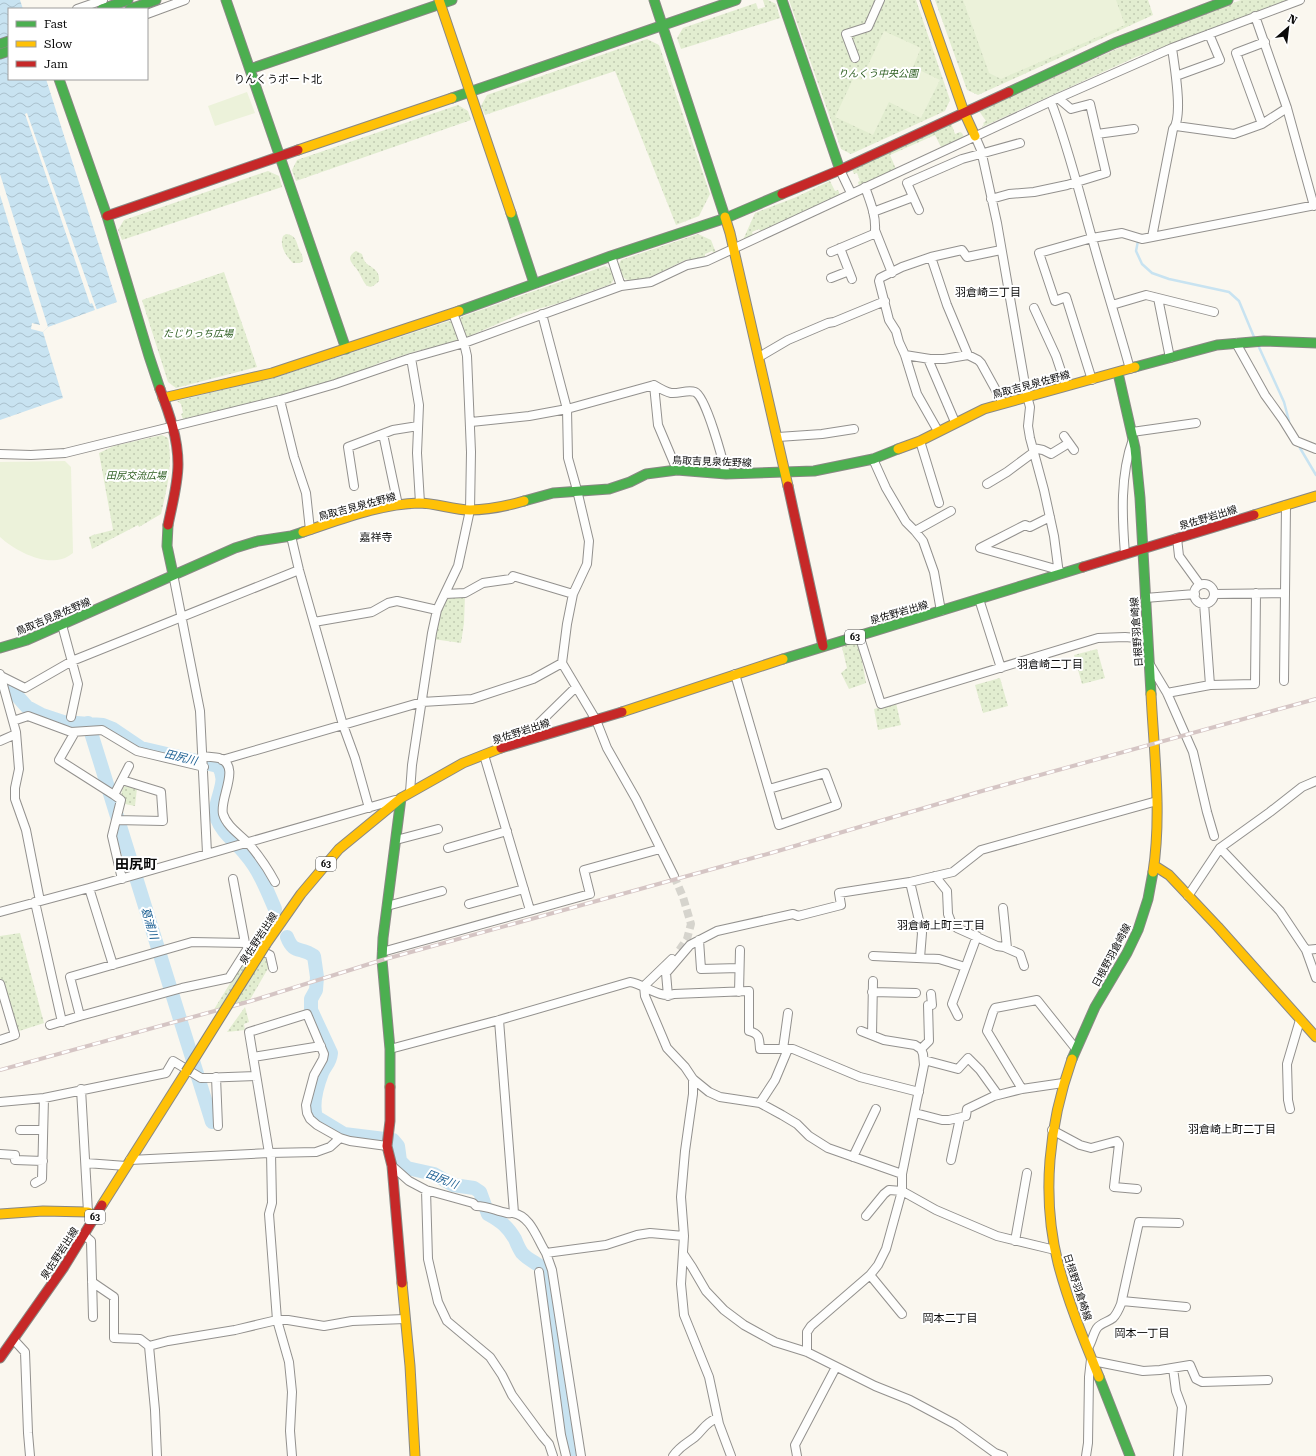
<svg xmlns="http://www.w3.org/2000/svg" width="1316" height="1456" viewBox="0 0 1316 1456" font-family="'Roboto Serif','Noto Sans JP',serif">
  <style>
    .green { fill: url(#green-dots) }
    .pitch { fill: #ecf2da }
    .water { fill: url(#water-waves) }
    .pier { fill: #faf7ef }
    .lines { fill: none; stroke-linecap: round; stroke-linejoin: round }
    .stream { stroke: #c8e3f1; stroke-width: 2.5 }
    .river { stroke: #c8e3f1; stroke-width: 14 }
    .street-tunnel { stroke: #d6d4cd; stroke-width: 8; stroke-dasharray: 8 4; stroke-linecap: butt }
    .street-casing { stroke: #93918e; stroke-width: 10 }
    .fast-casing { stroke: #898884; stroke-width: 11 }
    .slow-casing { stroke: #898884; stroke-width: 11 }
    .jam-casing { stroke: #898884; stroke-width: 11 }
    .street { stroke: #fefefd; stroke-width: 8 }
    .fast { stroke: #4caf50; stroke-width: 9 }
    .slow { stroke: #ffc107; stroke-width: 9 }
    .jam { stroke: #c62828; stroke-width: 9 }
    .rail-casing { stroke: #d5c5c4; stroke-width: 4 }
    .rail { stroke: #fff; stroke-width: 2.5; stroke-dasharray: 8; stroke-linecap: butt }
    .slow-bridge-casing { stroke: #807f7b; stroke-width: 11; stroke-linecap: butt }
    .slow-bridge { stroke: #ffc107; stroke-width: 9 }
    .labels { text-anchor: middle; stroke-width: 4; stroke-linejoin: round; paint-order: stroke }
    .shield { fill: #fff; stroke: #545454; stroke-width: 1 }
    .shield-label { font-size: 9px; font-weight: bold; fill: #0b0b0b }
    .park-label { font-size: 10px; font-style: italic; fill: #2d5e21; stroke: #fff }
    .street-label { font-size: 10px; fill: #0b0b0b; stroke: #fff }
    .neighbourhood-label { font-size: 11px; fill: #0b0b0b; stroke: #fff }
    .water-label { font-size: 11px; font-style: italic; fill: #1e6194; stroke: #fff }
    .district-label { font-size: 14px; font-weight: bold; fill: #0b0b0b; stroke: #fff }
  </style>
  <defs>
    <pattern id="green-dots" width="8" height="8" patternUnits="userSpaceOnUse"><rect width="8" height="8" fill="#e2edd0"/><path d="M2 2h.1M6 6h.1" fill="none" stroke="#c1cab1" stroke-width="1.8" stroke-linecap="round"/></pattern>
    <pattern id="water-waves" width="16" height="10" patternUnits="userSpaceOnUse"><rect width="16" height="10" fill="#c8e3f1"/><path d="M0 5q4-4 8 0t8 0" fill="none" stroke="#aac1cd"/></pattern>
  </defs>
  <rect width="100%" height="100%" fill="#faf7ef"/>
  <path class="green" d="M 763,0 L 768,0 L 776,4 L 780,18 L 681,49 L 677,38 L 683,28 L 756,3 L 758,9 L 765,7 Z
    M 789,0 L 916,0 L 950,100 L 945,111 L 851,154 L 841,149 Z
    M 935,0 L 1148,0 L 1153,15 L 978,95 L 967,90 Z
    M 1241,0 L 1290,0 L 1136,57 L 982,127 L 984,124 L 983,123 L 986,121 L 979,111 L 1141,38 Z
    M 647,39 L 659,45 L 710,194 L 699,216 L 676,225 L 615,71 L 485,115 L 481,106 L 487,95 Z
    M 458,105 L 468,111 L 471,120 L 296,181 L 292,170 L 297,160 Z
    M 951,123 L 955,134 L 960,132 L 962,133 L 964,137 L 941,147 L 935,135 L 890,155 L 896,169 L 859,186 L 858,182 L 860,181 L 857,173 L 854,174 L 852,169 Z
    M 268,171 L 279,176 L 282,187 L 122,240 L 118,230 L 124,220 Z
    M 830,181 L 835,191 L 838,190 L 840,195 L 761,232 L 759,229 L 752,232 L 753,235 L 743,240 L 755,213 L 794,198 Z
    M 286,234 C 297,235 296,243 300,251 C 302,255 303,256 303,261 L 300,263 L 293,263 C 286,256 279,246 283,236 Z
    M 698,234 L 711,240 L 716,253 L 714,253 L 712,251 L 705,254 L 705,258 C 698,259 692,258 686,260 C 672,265 645,283 631,281 C 623,280 620,273 618,266 L 621,260 Z
    M 356,251 L 362,254 C 363,257 364,261 366,263 C 373,269 380,270 379,281 C 366,295 364,280 358,271 C 356,267 350,263 350,258 C 351,254 353,253 356,251 Z
    M 605,266 L 611,269 L 614,279 L 611,284 L 556,304 L 523,313 L 467,337 L 464,335 L 459,320 L 461,317 Z
    M 224,272 L 257,367 L 176,388 L 168,382 L 142,300 Z
    M 449,321 L 452,322 L 458,337 L 457,341 L 417,351 L 379,363 L 362,371 L 301,391 L 183,419 L 181,414 L 183,413 L 181,404 L 177,401 L 280,376 Z
    M 162,435 L 168,438 C 173,465 167,488 161,514 L 139,527 L 138,525 L 92,549 L 89,537 L 93,535 L 113,530 L 99,453 L 114,446 Z
    M 465,595 L 464,623 L 461,643 L 433,639 L 435,627 L 446,596 Z
    M 858,637 L 866,683 L 849,689 L 841,673 L 847,668 L 841,643 Z
    M 1097,649 L 1105,678 L 1082,684 L 1074,655 Z
    M 1000,678 L 1008,706 L 983,713 L 975,685 Z
    M 896,703 L 901,725 L 878,730 L 874,709 Z
    M 123,786 L 137,788 L 135,806 L 125,804 L 125,798 L 121,796 Z
    M 20,933 L 44,1023 L 16,1032 L 0,979 L 0,936 Z
    M 258,949 L 269,955 L 270,965 L 248,1003 L 213,1011 L 250,951 Z
    M 245,1007 L 249,1022 L 244,1024 L 245,1030 L 227,1032 Z"/>
  <path class="pitch" d="M 963,0 L 1116,0 L 1125,25 L 1001,79 L 989,73 Z
    M 884,31 L 921,48 L 913,67 L 940,80 L 921,118 L 889,102 L 873,135 L 835,117 L 854,77 L 861,80 Z
    M 247,92 L 255,113 L 215,126 L 208,106 Z
    M 65,461 L 71,467 L 73,553 C 70,555 66,558 62,559 C 42,565 14,550 0,537 L 0,462 Z"/>
  <path class="water" d="M 0,0 L 20,0 L 23,9 L 9,9 L 9,79 L 46,79 L 117,302 L 48,327 L 43,332 L 63,398 L 0,420 Z"/>
  <path class="pier" d="M 27,113 L 97,310 L 95,310 L 92,303 L 90,304 L 25,114 Z
    M 0,174 L 48,327 L 43,332 L 31,329 L 32,323 L 40,325 L 0,195 Z"/>
  <g class="lines">
    <path class="stream" d="M 1138,241 L 1136,251 L 1142,264 L 1152,273 L 1169,279 L 1229,292 L 1239,301 L 1254,337
      M 1258,345 L 1284,402 L 1289,421
      M 1300,448 L 1316,475"/>
    <path class="river" d="M 0,684 L 11,689 L 27,707 L 42,715 L 63,722 L 103,725 L 113,729 L 141,748 L 218,766 C 231,782 211,802 217,819 C 222,833 237,843 246,855 C 259,870 267,890 275,909
      M 88,723 L 212,1122
      M 287,937 C 294,955 300,946 314,956 L 317,977 L 316,990 L 311,999 L 311,1010 L 331,1053 C 330,1063 326,1064 322,1073 C 317,1086 312,1104 316,1117 L 344,1134 L 393,1140 L 398,1146 L 400,1161 L 407,1168 L 434,1174 L 453,1185 L 474,1188 L 480,1192 L 488,1214 C 501,1221 508,1227 515,1239 C 517,1244 519,1249 522,1253 C 529,1261 540,1264 547,1272 L 563,1385 L 570,1456"/>
    <path class="street-tunnel" d="M 674,876 L 683,897 L 691,924 L 687,939 L 678,952"/>
    <defs>
      <path id="street" d="M 77,9 L 103,0
        M 147,14 L 185,0
        M 1255,16 L 1287,108 L 1314,206
        M 855,58 L 846,34 L 868,27 L 880,0
        M 1176,76 L 1220,60 L 1209,34
        M 1051,102 C 1068,146 1079,192 1092,238 C 1104,282 1118,325 1130,369
        M 1262,124 L 1236,53 L 1265,42
        M 1176,126 L 1234,134 L 1262,124 L 1287,108
        M 1097,134 L 1134,129
        M 975,136 L 981,150 L 997,223 L 1027,396 L 1030,407 L 1028,426 L 1030,438 L 1044,490 L 1054,536 L 1059,574
        M 840,170 L 851,193
        M 865,187 C 870,201 876,215 875,230 L 892,273
        M 991,199 L 1009,194 L 1034,192 L 1067,185 L 1106,173 L 1090,104 L 1071,109 L 1058,98
        M 919,210 L 907,183 L 962,159 L 1020,143
        M 873,212 L 913,197
        M 1152,237 L 1173,129 C 1184,117 1174,64 1172,48
        M 840,248 L 852,279
        M 831,252 L 876,233
        M 611,256 L 621,286
        M 931,257 L 947,305 L 968,355 L 978,360 L 981,363 L 1003,403
        M 831,278 L 849,271
        M 1158,298 L 1214,312
        M 1112,305 L 1146,295 L 1158,298 L 1170,358
        M 1034,308 L 1056,356 L 1066,386
        M 542,314 L 567,409 L 568,458 L 577,490 L 589,541 L 587,564 L 573,594 L 567,624 L 562,663 L 596,720 L 607,748 L 636,799 L 674,876
        M 1236,343 L 1265,395 L 1283,420 L 1296,441 L 1316,449
        M 905,355 L 930,359 L 944,359 L 968,355
        M 759,357 L 788,340 L 828,323 L 834,322 L 885,301
        M 411,358 L 419,405 L 417,453 L 420,503
        M 928,359 L 955,422
        M 1092,380 L 1066,297 L 1055,301 L 1039,253 L 1092,238 L 1122,233 L 1142,239 L 1316,205
        M 654,385 L 658,425 L 677,470
        M 280,400 L 294,457 L 306,493 L 310,530
        M 471,422 L 529,416 L 567,409 L 654,385 C 659,388 666,392 671,393 C 679,394 688,389 695,392 C 706,396 723,461 726,474
        M 938,431 L 917,394 L 905,355 L 899,342 L 896,331 L 889,320 L 879,281 L 880,278 L 902,267 L 931,257 L 962,250 L 967,257 L 1001,250
        M 1132,432 L 1196,423
        M 383,434 L 398,505
        M 1064,436 L 1074,450
        M 778,437 L 822,434 L 854,429
        M 920,441 L 939,503
        M 1033,448 L 1043,450 L 1051,454 L 1069,443
        M 0,454 L 31,455 L 65,453 L 280,400 L 335,384 L 411,358 L 464,343 L 621,286 L 651,282 L 687,265 L 707,261 L 1058,98 L 1172,48 L 1300,0
        M 873,459 L 886,488 L 906,522 L 915,531 L 923,541 L 934,572 L 941,611
        M 987,484 L 1007,472 L 1034,452
        M 354,486 L 348,447 L 393,430 L 418,426
        M 1050,517 L 1030,527 L 1025,525 L 980,548 L 1059,570
        M 915,531 L 951,511
        M 291,536 L 299,570 L 343,725 L 355,758 L 369,808
        M 1177,538 L 1179,556 L 1200,585
        M 1125,554 C 1122,516 1120,475 1133,439
        M 173,574 L 200,711 L 207,853
        M1194 594a10 10 0 1 1 20 0a10 10 0 1 1-20 0Z
        M 445,594 L 465,593 L 483,583 L 511,579 L 513,576 L 573,594
        M 1214,594 L 1285,593
        M 1145,598 L 1195,594
        M 979,599 L 1001,668
        M 1204,603 L 1210,685 L 1255,684 L 1256,593
        M 314,622 L 372,612 L 388,603 L 397,601 L 437,610
        M 62,625 L 78,684 L 71,717
        M 859,635 L 881,704 L 1098,638 L 1125,637 L 1148,639
        M 1149,663 L 1167,693 L 1193,752 L 1207,812 L 1214,836
        M 0,674 L 16,732 L 19,769 L 15,788 L 15,799 L 26,830 L 40,901
        M 735,674 L 779,825 L 837,805 L 825,773 L 769,789
        M 1,676 L 25,688 L 72,661 L 299,570
        M 1284,681 L 1286,505
        M 1167,693 L 1210,685
        M 13,721 L 28,716 L 71,732 L 102,730 L 137,751 L 204,767
        M 75,732 L 59,760 L 114,795
        M 523,739 L 576,687
        M 0,741 L 16,734
        M 484,755 L 530,910
        M 203,756 C 208,757 214,757 219,758 C 242,766 219,798 223,814 C 227,827 241,835 249,844 C 260,857 267,867 275,882
        M 222,760 L 422,702 L 472,699 L 533,679 L 562,663
        M 410,792 L 412,765 L 432,633 L 437,610 L 458,566 L 470,510 L 471,452 L 467,356 L 464,343 L 453,313
        M 116,820 L 163,821 L 161,792 L 122,780
        M 396,840 L 438,829
        M 448,848 L 507,831
        M 1220,848 L 1280,911 L 1306,950 L 1316,978
        M 935,876 L 947,891 L 948,914 L 951,922 L 957,928 L 997,946 L 1004,947 L 1020,954 L 1024,966
        M 122,879 L 112,836 L 121,800 L 114,795 L 129,766
        M 910,882 L 922,933 L 920,958
        M 89,888 L 113,965
        M 1188,896 L 1220,848 L 1270,812 L 1302,787 L 1316,781
        M 35,902 L 62,1022
        M 469,904 L 524,889
        M 387,906 L 442,891
        M 1003,908 L 1007,948
        M 0,912 L 89,888 L 395,800
        M 699,940 L 701,969 L 739,968
        M 1306,950 L 1316,949
        M 382,952 L 590,894 L 584,870 L 660,849
        M 873,956 L 939,959 L 965,967
        M 0,984 L 15,1035 L 0,1040
        M 644,986 L 645,996 L 667,1048 L 685,1067 L 693,1079 L 709,1092 L 720,1097 L 760,1103 L 782,1115 L 797,1124 L 809,1136 L 828,1148 L 902,1174 L 902,1191 L 936,1210 L 997,1236 L 1055,1250
        M 644,986 L 672,959
        M 739,992 L 740,950
        M 872,992 L 916,993
        M 668,996 L 666,973 L 690,945 L 717,931 L 793,914 L 798,916 L 841,905 L 839,893 L 910,882 L 953,872 L 981,850 L 1157,801
        M 80,1016 L 182,988 L 229,978 L 248,948 L 245,943 L 233,879
        M 958,1016 L 952,1004 L 977,936
        M 499,1020 L 514,1213
        M 50,1025 L 80,1016 L 70,977 L 192,942 L 245,943 L 270,955 L 273,968
        M 861,1031 L 884,1040 L 915,1045 L 921,1049 L 923,1054 L 924,1065 L 902,1174
        M 872,1035 L 873,981
        M 390,1049 L 499,1020 L 630,982 C 644,984 659,999 674,994 L 749,991 L 749,1031 C 760,1034 759,1038 760,1049 L 793,1049 L 860,1077 L 919,1092
        M 783,1049 L 788,1013
        M 921,1049 L 929,1041 L 928,1005 L 932,1005 L 931,994
        M 253,1057 L 321,1046
        M 924,1060 L 958,1069 L 968,1058 L 980,1070 L 998,1095
        M 216,1077 L 218,1126
        M 693,1079 L 693,1094 L 685,1151 L 681,1197 L 684,1236 L 681,1284 L 684,1315 L 709,1377 L 719,1424 L 731,1456
        M 81,1089 L 88,1212
        M 1022,1089 L 987,1031 L 993,1012 L 995,1008 L 1037,1000 L 1076,1049
        M 0,1102 L 44,1098 L 166,1073 L 173,1061 L 201,1078 L 256,1076
        M 760,1103 L 775,1080 L 788,1049
        M 1290,1109 L 1288,1100 L 1287,1064 L 1300,1020
        M 915,1113 L 942,1120 L 949,1120 L 966,1116 L 967,1109 L 994,1096 L 1022,1089 L 1063,1083
        M 20,1130 L 43,1130
        M 1052,1130 L 1080,1145 L 1091,1148 L 1117,1141 L 1119,1144 L 1114,1187 L 1137,1189
        M 269,1153 L 249,1032 L 307,1014 L 324,1054 L 323,1059 L 314,1075 L 306,1105 L 307,1113 L 310,1119 L 317,1125 L 340,1138
        M 271,1153 L 272,1203 L 269,1214 L 277,1320 L 289,1362 L 292,1392 L 290,1431 L 292,1456
        M 0,1154 L 15,1155 L 15,1160 L 43,1161
        M 853,1157 L 876,1109
        M 130,1160 L 269,1153 L 316,1152 L 330,1147 L 340,1138 L 350,1141 L 387,1146
        M 951,1160 L 960,1118
        M 86,1163 L 126,1166
        M 392,1166 L 409,1181 L 426,1190 L 473,1203 L 476,1206 C 488,1206 496,1211 507,1213 C 511,1214 508,1213 513,1213 C 531,1216 537,1239 546,1253 L 606,1245 L 637,1235 L 650,1233 L 684,1236
        M 35,1183 L 42,1179 L 44,1098
        M 426,1190 L 428,1259 L 438,1302 L 447,1321 L 490,1357 L 502,1375 L 512,1395 L 543,1437 L 549,1444 L 553,1456
        M 84,1235 L 91,1241 L 93,1317
        M 1015,1241 L 1027,1173
        M 546,1253 L 552,1270 L 581,1456
        M 684,1255 L 692,1267 L 706,1291 L 724,1310 L 744,1325 L 775,1342 L 807,1352 L 875,1386 L 910,1400 L 955,1424 L 995,1453 L 1003,1456
        M 539,1272 L 561,1435 L 566,1456
        M 870,1275 L 902,1314
        M 92,1282 L 114,1297 L 114,1338 L 140,1339 L 149,1346 L 155,1410 L 157,1456
        M 1122,1301 L 1186,1307
        M 14,1340 L 25,1352 L 28,1433 L 30,1456
        M 149,1346 L 168,1341 L 235,1330 L 277,1320 L 288,1320 L 324,1326 L 352,1321 L 405,1319
        M 1088,1348 C 1092,1342 1093,1334 1097,1328 C 1101,1323 1108,1322 1113,1318 C 1117,1314 1119,1309 1121,1304 L 1139,1222 L 1179,1223
        M 807,1352 L 807,1332 L 811,1326 L 870,1275 L 878,1265 L 886,1249 L 902,1191 L 889,1190 L 884,1194 L 866,1216
        M 1093,1361 L 1143,1371 L 1160,1370 L 1190,1365 L 1196,1379 L 1202,1382 L 1268,1380
        M 1173,1368 L 1176,1391 L 1182,1407 L 1178,1456
        M 673,1456 C 680,1446 686,1444 695,1437 C 704,1429 705,1423 717,1418
        M 797,1456 L 795,1445 L 836,1367
        M 1086,1456 L 1088,1443 L 1089,1377 L 1091,1359"/>
      <path id="fast" d="M 226,0 L 346,349
        M 654,0 L 725,217
        M 782,0 L 840,170
        M 102,9 L 128,0
        M 130,9 L 156,0
        M 0,44 L 9,41
        M 0,54 L 9,51
        M 250,69 L 452,0
        M 59,79 L 107,216 L 149,356 L 160,389
        M 1009,92 L 1115,43 L 1228,0
        M 452,98 L 736,0
        M 511,213 L 534,283
        M 459,311 L 611,256 L 726,218 L 782,194
        M 1135,367 L 1217,345 L 1264,341 L 1316,343
        M 1118,373 L 1135,448 L 1140,498 L 1151,694
        M 524,501 L 553,493 L 609,489 L 630,482 L 646,474 L 677,470 L 726,474 L 814,471 L 873,459 L 898,449
        M 168,525 L 167,546 L 173,574
        M 0,648 L 27,640 L 235,548 L 258,541 L 291,536 L 303,532
        M 783,659 L 1083,567
        M 1072,1059 L 1095,1007 L 1127,953 L 1138,930 L 1148,899 L 1153,872
        M 390,1087 L 390,1049 L 382,960 L 383,938 L 401,798
        M 1099,1377 L 1130,1456"/>
      <path id="slow" d="M 439,0 L 511,213
        M 925,0 L 964,112 L 975,136
        M 298,150 L 452,98
        M 725,217 L 730,233 L 788,486
        M 163,398 L 272,373 L 459,311
        M 898,449 L 920,441 L 984,409 L 1135,367
        M 1254,515 L 1316,496
        M 303,532 C 340,520 379,504 419,503 C 436,503 453,510 470,510 C 488,510 507,506 524,501
        M 1151,694 C 1154,753 1162,814 1153,872
        M 622,712 L 783,659
        M 1155,866 L 1169,875 L 1218,927 L 1316,1037
        M 266,944 L 301,894 L 339,849 L 401,798 L 463,763 L 501,748
        M 1072,1059 C 1049,1124 1041,1195 1058,1263 C 1068,1302 1084,1340 1099,1377
        M 102,1205 L 186,1072
        M 0,1214 L 43,1211 L 88,1212 L 95,1216
        M 402,1283 L 410,1366 L 415,1456"/>
      <path id="jam" d="M 782,194 L 840,170 L 1009,92
        M 107,216 L 298,150
        M 160,389 C 169,413 178,438 178,464 C 178,484 172,505 168,525
        M 788,486 L 823,646
        M 1083,567 L 1254,515
        M 501,748 L 622,712
        M 390,1087 L 390,1121 L 387,1146 L 392,1166 L 402,1283
        M 0,1358 L 64,1267 L 102,1205"/>
    </defs>
    <use href="#street" class="street-casing"/>
    <use href="#fast" class="fast-casing"/>
    <use href="#slow" class="slow-casing"/>
    <use href="#jam" class="jam-casing"/>
    <use href="#street" class="street"/>
    <use href="#fast" class="fast"/>
    <use href="#slow" class="slow"/>
    <use href="#jam" class="jam"/>
    <defs>
      <path id="rail" d="M 0,1070 L 251,1001 L 382,960 L 771,853 L 982,791 L 1316,699"/>
    </defs>
    <use href="#rail" class="rail-casing"/>
    <use href="#rail" class="rail"/>
    <defs>
      <path id="slow-bridge" d="M 186,1072 L 266,944"/>
    </defs>
    <use href="#slow-bridge" class="slow-bridge-casing"/>
    <use href="#slow-bridge" class="slow-bridge"/>
  </g>
  <g class="labels">
    <g class="shield">
      <rect x="845" y="630" width="20" height="14" rx="3"/>
      <rect x="316" y="857" width="20" height="14" rx="3"/>
      <rect x="85" y="1210" width="20" height="14" rx="3"/>
    </g>
    <g class="shield-label">
      <text x="855" y="640">63</text>
      <text x="326" y="867">63</text>
      <text x="95" y="1220">63</text>
    </g>
    <g class="park-label">
      <text x="878" y="77">りんくう中央公園</text>
      <text x="198" y="337">たじりっち広場</text>
      <text x="136" y="479">田尻交流広場</text>
    </g>
    <g class="street-label">
      <text transform="translate(1031 384) rotate(-15)" y="4">鳥取吉見泉佐野線</text>
      <text transform="translate(712 461) rotate(2)" y="4">鳥取吉見泉佐野線</text>
      <text transform="translate(357 506) rotate(-15)" y="4">鳥取吉見泉佐野線</text>
      <text transform="translate(1208 517) rotate(-17)" y="4">泉佐野岩出線</text>
      <text transform="translate(899 612) rotate(-16)" y="4">泉佐野岩出線</text>
      <text transform="translate(53 616) rotate(-23)" y="4">鳥取吉見泉佐野線</text>
      <text transform="translate(1136 632) rotate(-94)" y="4">日根野羽倉崎線</text>
      <text transform="translate(521 731) rotate(-18)" y="4">泉佐野岩出線</text>
      <text transform="translate(258 938) rotate(-57)" y="4">泉佐野岩出線</text>
      <text transform="translate(1111 955) rotate(-62)" y="4">日根野羽倉崎線</text>
      <text transform="translate(59 1253) rotate(-57)" y="4">泉佐野岩出線</text>
      <text transform="translate(1078 1287) rotate(72)" y="4">日根野羽倉崎線</text>
    </g>
    <g class="neighbourhood-label">
      <text x="278" y="83">りんくうポート北</text>
      <text x="988" y="296">羽倉崎三丁目</text>
      <text x="376" y="541">嘉祥寺</text>
      <text x="1050" y="668">羽倉崎二丁目</text>
      <text x="941" y="929">羽倉崎上町三丁目</text>
      <text x="1232" y="1133">羽倉崎上町二丁目</text>
      <text x="950" y="1322">岡本二丁目</text>
      <text x="1142" y="1337">岡本一丁目</text>
    </g>
    <g class="water-label">
      <text transform="translate(181 757) rotate(14)" y="4">田尻川</text>
      <text transform="translate(150 923) rotate(73)" y="4">葛浦川</text>
      <text transform="translate(442 1179) rotate(21)" y="4">田尻川</text>
    </g>
    <g class="district-label">
      <text x="136" y="869">田尻町</text>
    </g>
  </g>
  <rect x="8" y="8" width="140" height="72" fill="#ffffff" stroke="#9d9d9d"/>
  <rect x="16" y="21" width="20" height="6" fill="#4caf50" stroke="#9d9d9d"/>
  <text x="44" y="28" font-size="12" fill="#0b0b0b">Fast</text>
  <rect x="16" y="41" width="20" height="6" fill="#ffc107" stroke="#9d9d9d"/>
  <text x="44" y="48" font-size="12" fill="#0b0b0b">Slow</text>
  <rect x="16" y="61" width="20" height="6" fill="#c62828" stroke="#9d9d9d"/>
  <text x="44" y="68" font-size="12" fill="#0b0b0b">Jam</text>
  <g transform="translate(1288 28) rotate(28)" stroke="#ffffff" stroke-width="3" paint-order="stroke">
  <path d="M0-3L7 15L0 10L-7 15Z" fill="#0b0b0b"/>
  <text y="-6" font-size="11" font-weight="bold" text-anchor="middle" fill="#0b0b0b">N</text>
  </g>
</svg>
